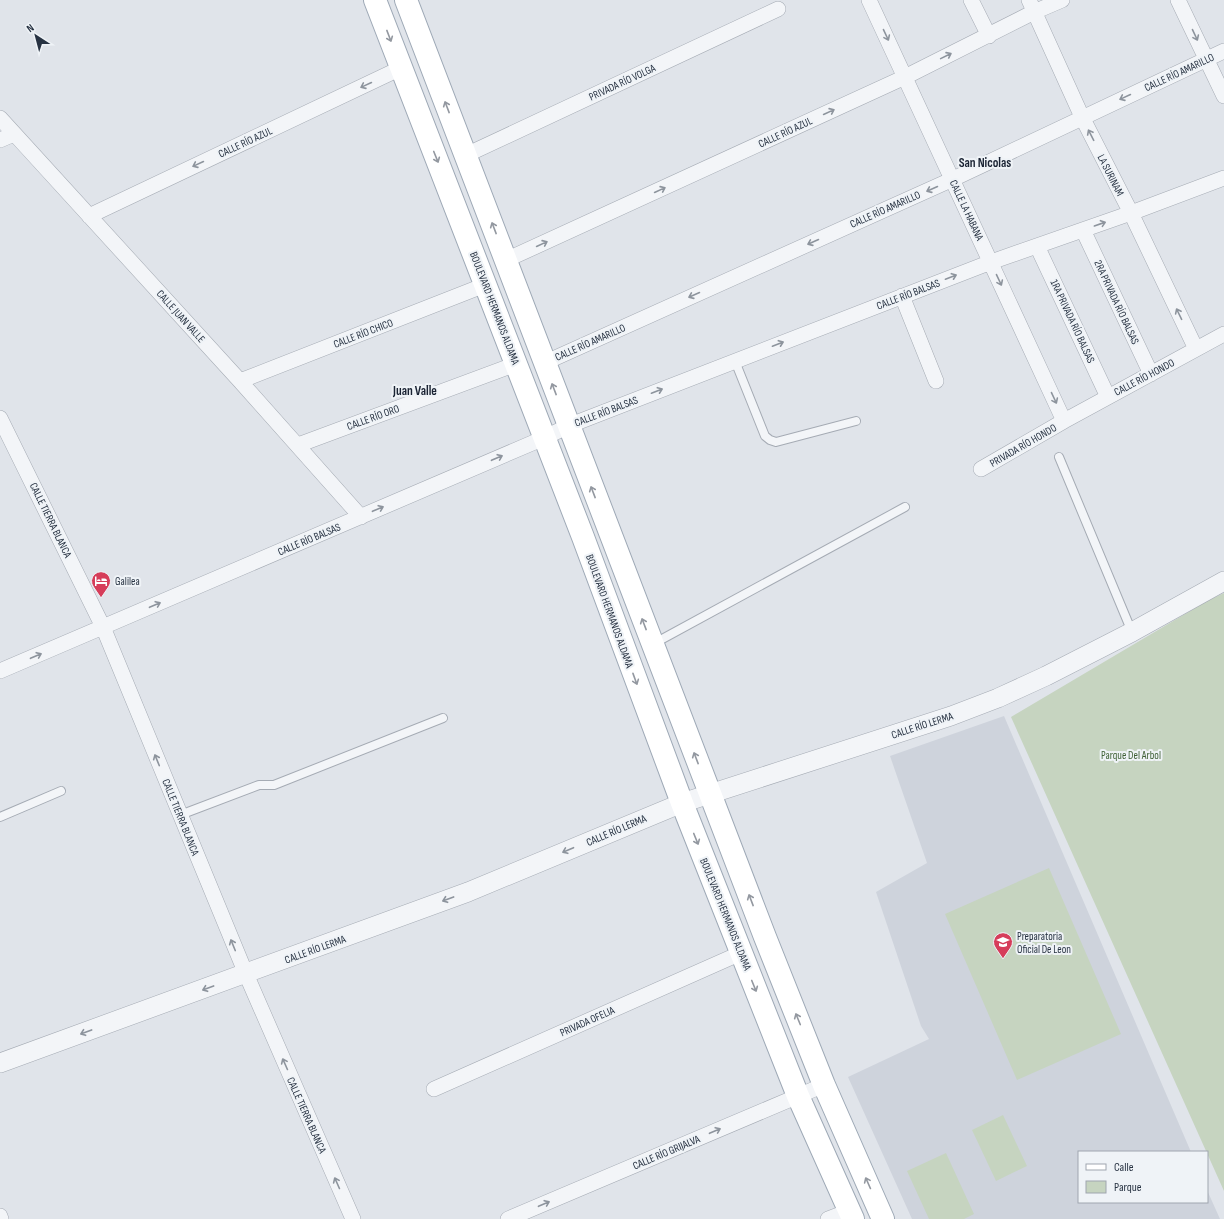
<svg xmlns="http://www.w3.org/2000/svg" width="1224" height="1219" viewBox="0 0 1224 1219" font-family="'Sofia Sans Condensed',sans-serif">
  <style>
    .built { fill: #ced3dc }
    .green { fill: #c6d4c0 }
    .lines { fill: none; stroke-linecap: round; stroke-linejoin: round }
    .service-casing { stroke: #a5abb4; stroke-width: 10 }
    .minor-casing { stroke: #a5abb4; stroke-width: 16 }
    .tertiary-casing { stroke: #a5abb4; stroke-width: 20 }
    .primary-casing { stroke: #9ea9b6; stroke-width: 24 }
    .service { stroke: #f3f5f8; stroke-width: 8 }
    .minor { stroke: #f3f5f8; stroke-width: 15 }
    .tertiary { stroke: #f3f5f8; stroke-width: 19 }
    .primary { stroke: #fff; stroke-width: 22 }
    .oneway { stroke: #8d949d }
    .oneway2 { stroke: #9398a0 }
    .labels { text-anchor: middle; stroke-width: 4; stroke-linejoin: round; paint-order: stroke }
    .street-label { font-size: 11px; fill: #273242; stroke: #eff3f7 }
    .poi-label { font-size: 11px; fill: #273242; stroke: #eff3f7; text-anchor: start }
    .park-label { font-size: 11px; fill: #3d5f34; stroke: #eff3f7 }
    .quarter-label { font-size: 13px; font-weight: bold; fill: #1a2333; stroke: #eff3f7 }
  </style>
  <rect width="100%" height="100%" fill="#e0e4ea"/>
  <path class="built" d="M 1004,716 L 1191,1152 L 1079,1152 L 1079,1202 L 1207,1202 L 1207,1190 L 1220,1219 L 912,1219 L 848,1077 L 929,1039 L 921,1026 L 876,892 L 927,863 L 890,756 Z"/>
  <path class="green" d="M 1224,593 L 1224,1191 L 1011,717 L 1207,601 Z
    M 1049,868 L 1121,1034 L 1017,1080 L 945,914 Z
    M 1003,1115 L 1027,1166 L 996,1181 L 972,1130 Z
    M 946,1153 L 974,1214 L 964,1219 L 929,1219 L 907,1171 Z"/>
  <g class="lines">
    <defs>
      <path id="service" d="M 735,361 L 765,436 L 770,440 L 776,442 L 856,421
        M 1059,457 L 1132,632
        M 653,644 L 905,507
        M 180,815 L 259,785 L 274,785 L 443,718
        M 0,817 L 61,791"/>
      <path id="minor" d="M 869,0 L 1064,421
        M 971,0 L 989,36
        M 1029,0 L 1082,117 L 1131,213 L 1196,349
        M 1178,0 L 1224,96
        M 0,118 L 240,381 L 361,517
        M 0,140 L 14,134
        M 466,155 L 778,9
        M 89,216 L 401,68
        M 1083,230 L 1151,374
        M 1037,246 L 1108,397
        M 506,260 L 905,77 L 1034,12 L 1062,0
        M 902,296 L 936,381
        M 544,363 L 953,179 L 1224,51
        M 240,381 L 485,285
        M 0,418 L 103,627 L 246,974 L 353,1219
        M 298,445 L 516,364
        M 981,469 L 1064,421 L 1224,334
        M 0,671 L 544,438 L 568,426 L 991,262 L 1131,213 L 1224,178
        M 434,1089 L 741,953
        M 0,1216 L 1,1219
        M 508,1219 L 824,1085
        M 828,1219 L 849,1211"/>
      <path id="tertiary" d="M 0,1063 L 468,892 L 682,803 L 951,716 L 998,698 L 1046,676 L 1132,632 L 1224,581"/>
      <path id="primary" d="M 375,0 L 583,537 L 682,803 L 798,1096 L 853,1219
        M 406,0 L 765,937 L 824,1085 L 883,1219"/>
    </defs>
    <use href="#service" class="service-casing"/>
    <use href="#minor" class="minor-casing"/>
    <use href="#tertiary" class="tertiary-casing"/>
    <use href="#primary" class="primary-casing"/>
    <use href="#service" class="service"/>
    <use href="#minor" class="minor"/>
    <use href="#tertiary" class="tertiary"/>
    <use href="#primary" class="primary"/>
  </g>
  <defs><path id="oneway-shaft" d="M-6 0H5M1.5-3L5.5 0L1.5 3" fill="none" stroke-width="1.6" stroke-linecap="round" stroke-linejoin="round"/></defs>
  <g class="oneway">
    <use href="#oneway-shaft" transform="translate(886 35) rotate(65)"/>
    <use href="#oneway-shaft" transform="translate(1195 35) rotate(65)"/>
    <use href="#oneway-shaft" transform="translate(946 56) rotate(-26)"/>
    <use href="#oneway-shaft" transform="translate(366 85) rotate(155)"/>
    <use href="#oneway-shaft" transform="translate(1125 97) rotate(155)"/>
    <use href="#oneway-shaft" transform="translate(829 112) rotate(-25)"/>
    <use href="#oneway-shaft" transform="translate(1091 135) rotate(-117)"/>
    <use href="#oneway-shaft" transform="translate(198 164) rotate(155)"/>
    <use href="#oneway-shaft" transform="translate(932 189) rotate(156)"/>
    <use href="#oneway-shaft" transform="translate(660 190) rotate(-25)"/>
    <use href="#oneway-shaft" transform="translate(1100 224) rotate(-19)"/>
    <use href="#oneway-shaft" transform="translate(813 242) rotate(156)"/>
    <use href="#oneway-shaft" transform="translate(542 244) rotate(-25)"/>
    <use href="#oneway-shaft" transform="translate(951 277) rotate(-21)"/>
    <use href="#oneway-shaft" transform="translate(999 280) rotate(65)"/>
    <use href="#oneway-shaft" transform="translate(694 295) rotate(156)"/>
    <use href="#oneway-shaft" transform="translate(1179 314) rotate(-116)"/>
    <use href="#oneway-shaft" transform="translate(778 344) rotate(-21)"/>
    <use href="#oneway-shaft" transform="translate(657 391) rotate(-21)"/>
    <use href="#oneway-shaft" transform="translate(1054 398) rotate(65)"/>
    <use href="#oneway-shaft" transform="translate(497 458) rotate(-23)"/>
    <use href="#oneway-shaft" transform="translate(378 509) rotate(-23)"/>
    <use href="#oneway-shaft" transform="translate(155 605) rotate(-23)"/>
    <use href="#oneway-shaft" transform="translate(36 656) rotate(-23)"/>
    <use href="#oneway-shaft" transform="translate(157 760) rotate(-112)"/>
    <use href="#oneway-shaft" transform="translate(568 850) rotate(157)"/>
    <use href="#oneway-shaft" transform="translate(448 899) rotate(160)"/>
    <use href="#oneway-shaft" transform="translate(233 945) rotate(-112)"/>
    <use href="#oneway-shaft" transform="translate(208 988) rotate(160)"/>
    <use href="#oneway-shaft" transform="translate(86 1032) rotate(160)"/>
    <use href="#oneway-shaft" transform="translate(285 1064) rotate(-114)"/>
    <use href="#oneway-shaft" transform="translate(715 1131) rotate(-23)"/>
    <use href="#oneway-shaft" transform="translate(337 1183) rotate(-114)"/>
    <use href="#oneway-shaft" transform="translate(544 1204) rotate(-23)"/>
  </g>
  <g class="oneway2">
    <use href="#oneway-shaft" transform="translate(389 36) rotate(69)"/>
    <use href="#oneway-shaft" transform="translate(447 107) rotate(-111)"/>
    <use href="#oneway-shaft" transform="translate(436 157) rotate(68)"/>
    <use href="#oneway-shaft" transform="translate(494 228) rotate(-111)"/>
    <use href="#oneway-shaft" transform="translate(554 389) rotate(-111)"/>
    <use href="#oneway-shaft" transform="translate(593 492) rotate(-111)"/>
    <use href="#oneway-shaft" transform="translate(644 624) rotate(-111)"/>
    <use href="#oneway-shaft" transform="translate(635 679) rotate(70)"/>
    <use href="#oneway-shaft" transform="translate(696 758) rotate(-111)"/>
    <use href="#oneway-shaft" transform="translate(696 839) rotate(68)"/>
    <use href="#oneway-shaft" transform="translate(751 900) rotate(-111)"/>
    <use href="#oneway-shaft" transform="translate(754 986) rotate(68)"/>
    <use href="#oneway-shaft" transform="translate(798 1019) rotate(-112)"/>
    <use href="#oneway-shaft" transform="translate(868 1183) rotate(-114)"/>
  </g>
  <defs>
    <symbol id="hotel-pin" viewBox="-11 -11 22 30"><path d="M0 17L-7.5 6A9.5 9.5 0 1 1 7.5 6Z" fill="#d63d5a" stroke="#eff3f7"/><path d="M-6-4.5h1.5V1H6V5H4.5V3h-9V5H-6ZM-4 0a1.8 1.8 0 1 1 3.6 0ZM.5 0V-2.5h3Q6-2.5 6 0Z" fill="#fff"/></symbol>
    <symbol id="university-pin" viewBox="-11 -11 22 30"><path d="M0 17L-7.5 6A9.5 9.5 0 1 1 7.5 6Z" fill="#d63d5a" stroke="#eff3f7"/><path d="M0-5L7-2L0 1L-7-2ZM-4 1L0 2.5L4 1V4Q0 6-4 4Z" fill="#fff"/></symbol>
  </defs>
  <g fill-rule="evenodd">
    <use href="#hotel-pin" x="90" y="570" width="22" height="30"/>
    <use href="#university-pin" x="992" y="931" width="22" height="30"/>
  </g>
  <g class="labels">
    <g class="street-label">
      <text transform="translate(1179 72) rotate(-25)" y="4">CALLE RÍO AMARILLO</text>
      <text transform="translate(622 82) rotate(-25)" y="4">PRIVADA RÍO VOLGA</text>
      <text transform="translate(785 132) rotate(-25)" y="4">CALLE RÍO AZUL</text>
      <text transform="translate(245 142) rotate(-25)" y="4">CALLE RÍO AZUL</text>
      <text transform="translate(1111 175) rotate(63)" y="4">LA SURINAM</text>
      <text transform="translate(885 209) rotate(-24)" y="4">CALLE RÍO AMARILLO</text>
      <text transform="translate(967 210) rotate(65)" y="4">CALLE LA HABANA</text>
      <text transform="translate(908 294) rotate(-21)" y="4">CALLE RÍO BALSAS</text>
      <text transform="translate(1117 302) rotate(65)" y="4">2RA PRIVADA RÍO BALSAS</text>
      <text transform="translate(495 308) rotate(69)" y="4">BOULEVARD HERMANOS ALDAMA</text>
      <text transform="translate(181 316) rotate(48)" y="4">CALLE JUAN VALLE</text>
      <text transform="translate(1073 321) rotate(65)" y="4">1RA PRIVADA RÍO BALSAS</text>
      <text transform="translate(363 333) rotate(-21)" y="4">CALLE RÍO CHICO</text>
      <text transform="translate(590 342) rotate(-24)" y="4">CALLE RÍO AMARILLO</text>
      <text transform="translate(1144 377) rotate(-28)" y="4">CALLE RÍO HONDO</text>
      <text transform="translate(606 411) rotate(-21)" y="4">CALLE RÍO BALSAS</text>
      <text transform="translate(373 417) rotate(-20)" y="4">CALLE RÍO ORO</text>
      <text transform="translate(1023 445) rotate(-30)" y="4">PRIVADA RÍO HONDO</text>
      <text transform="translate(51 520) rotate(64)" y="4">CALLE TIERRA BLANCA</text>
      <text transform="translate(309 539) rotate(-23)" y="4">CALLE RÍO BALSAS</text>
      <text transform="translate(610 611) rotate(70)" y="4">BOULEVARD HERMANOS ALDAMA</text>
      <text transform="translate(922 725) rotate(-18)" y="4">CALLE RÍO LERMA</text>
      <text transform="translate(181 817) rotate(68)" y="4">CALLE TIERRA BLANCA</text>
      <text transform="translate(616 830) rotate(-23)" y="4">CALLE RÍO LERMA</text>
      <text transform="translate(726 914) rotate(68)" y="4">BOULEVARD HERMANOS ALDAMA</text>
      <text transform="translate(315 949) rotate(-20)" y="4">CALLE RÍO LERMA</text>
      <text transform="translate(587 1021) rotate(-24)" y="4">PRIVADA OFELIA</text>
      <text transform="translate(307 1115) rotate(66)" y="4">CALLE TIERRA BLANCA</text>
      <text transform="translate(666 1152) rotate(-23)" y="4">CALLE RÍO GRIJALVA</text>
    </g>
    <g class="poi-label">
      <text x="115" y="585">Galilea</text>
      <text x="1017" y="940">Preparatoria<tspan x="1017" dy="13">Oficial De Leon</tspan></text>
    </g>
    <g class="park-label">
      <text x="1131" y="759">Parque Del Arbol</text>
    </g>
    <g class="quarter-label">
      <text x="985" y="167">San Nicolas</text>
      <text x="415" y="395">Juan Valle</text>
    </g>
  </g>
  <rect x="1078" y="1151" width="130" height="52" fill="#eff3f7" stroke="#9fa6af"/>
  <rect x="1086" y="1164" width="20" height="6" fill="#ffffff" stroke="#9fa6af"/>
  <text x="1114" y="1171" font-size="12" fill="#273242">Calle</text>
  <rect x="1086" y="1181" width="20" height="12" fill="#c6d4c0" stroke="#9fa6af"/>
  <text x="1114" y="1191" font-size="12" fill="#273242">Parque</text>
  <g transform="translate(36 36) rotate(324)" stroke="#eff3f7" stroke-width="3" paint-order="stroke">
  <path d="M0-3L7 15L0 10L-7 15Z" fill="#273242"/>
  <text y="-6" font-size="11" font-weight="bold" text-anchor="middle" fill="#273242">N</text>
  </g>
</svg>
